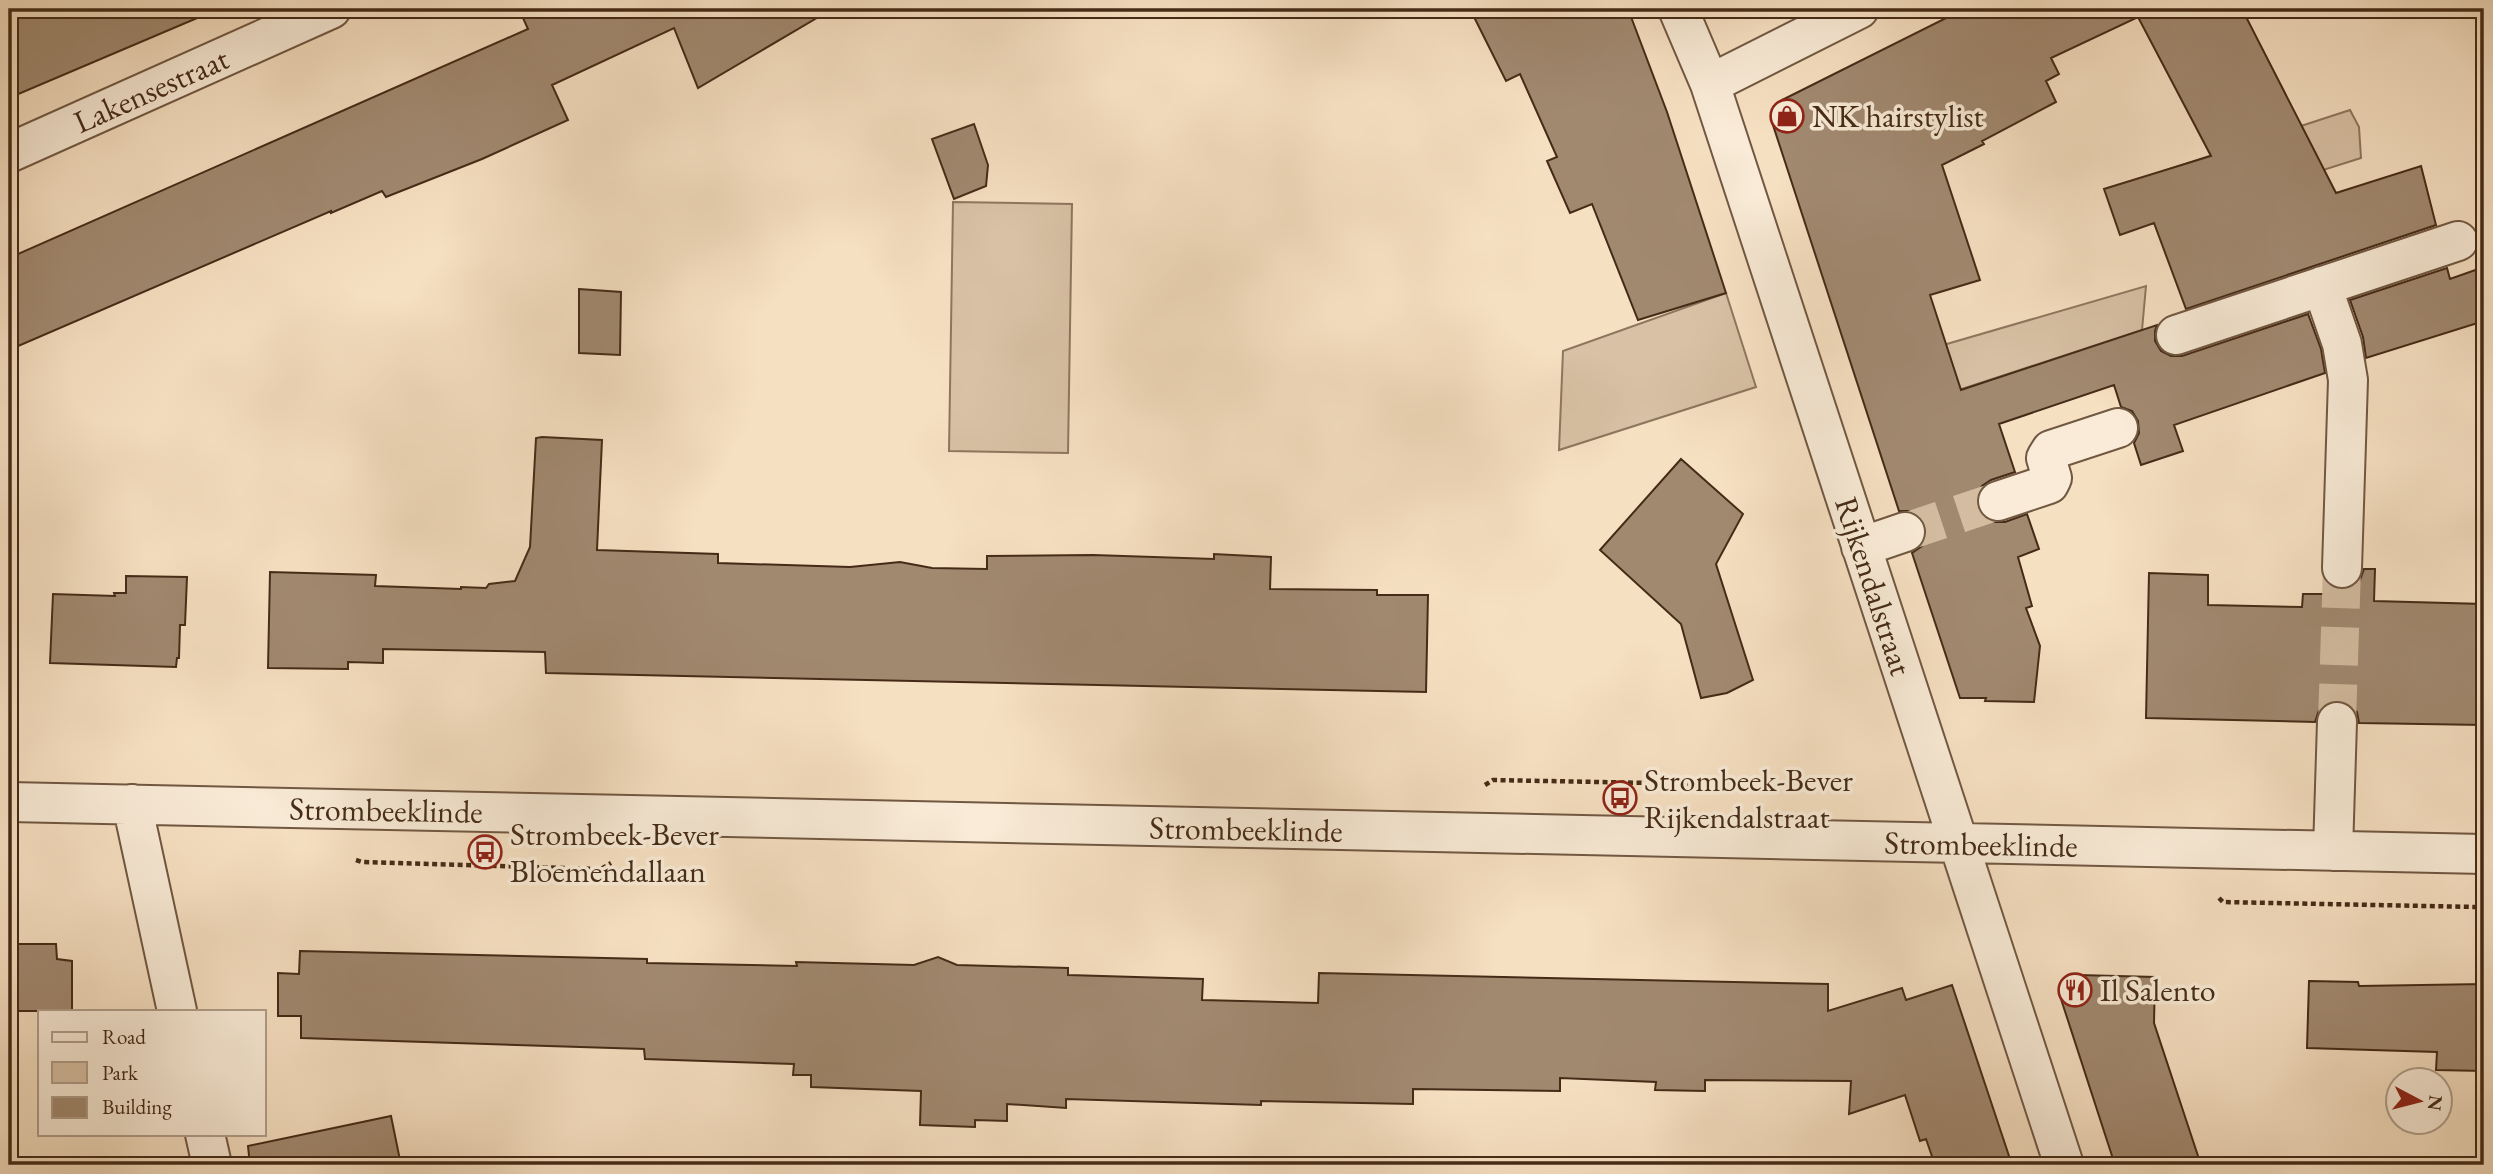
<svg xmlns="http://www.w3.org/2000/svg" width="2493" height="1174" viewBox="0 0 2493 1174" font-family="'EB Garamond',serif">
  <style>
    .green { fill: #d8c1a5; stroke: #8e765e; stroke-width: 2 }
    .building { fill: #a18970; stroke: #452b17; stroke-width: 2 }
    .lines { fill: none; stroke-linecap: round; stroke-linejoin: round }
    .minor-tunnel { stroke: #d3bca0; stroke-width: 38; stroke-dasharray: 38 19; stroke-linecap: butt }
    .minor-casing { stroke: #715842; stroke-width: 42 }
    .path { stroke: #452b17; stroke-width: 4.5; stroke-dasharray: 5 3.5; stroke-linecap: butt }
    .minor { stroke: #f9ebd7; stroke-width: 38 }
    .labels { text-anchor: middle; stroke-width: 7; stroke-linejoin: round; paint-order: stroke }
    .street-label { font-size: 32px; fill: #452b17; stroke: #f9ebd7 }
    .poi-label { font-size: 32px; fill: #452b17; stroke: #f9ebd7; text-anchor: start }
  </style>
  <rect width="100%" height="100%" fill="#f6e0c2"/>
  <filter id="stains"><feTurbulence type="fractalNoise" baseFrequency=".00286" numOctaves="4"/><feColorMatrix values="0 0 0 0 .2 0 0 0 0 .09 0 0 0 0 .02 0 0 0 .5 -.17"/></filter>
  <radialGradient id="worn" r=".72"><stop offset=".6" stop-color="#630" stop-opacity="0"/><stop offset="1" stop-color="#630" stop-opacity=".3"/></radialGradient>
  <path class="green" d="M 2350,110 L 2359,127 L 2361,158 L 2152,224 L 2148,209 L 2163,171 Z
    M 953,202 L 1072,204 L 1068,453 L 949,451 Z
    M 2146,286 L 2142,330 L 1870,419 L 1854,371 Z
    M 1726,293 L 1756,387 L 1559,450 L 1563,351 Z"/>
  <path class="building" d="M 9,9 L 216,9 L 216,10 L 9,98 Z
    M 519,9 L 832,9 L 698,88 L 674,28 L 552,85 L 568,120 L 482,159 L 386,197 L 382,191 L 331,213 L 331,211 L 9,350 L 9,258 L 528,29 Z
    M 1470,9 L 1628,9 L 1667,112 L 1726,293 L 1638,320 L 1592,204 L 1570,213 L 1547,161 L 1557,157 L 1520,74 L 1506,81 Z
    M 1964,9 L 2242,9 L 2336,193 L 2421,166 L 2436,225 L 2186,309 L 2154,223 L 2120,235 L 2104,189 L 2211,156 L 2138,17 L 2051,58 L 2059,74 L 2046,81 L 2056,102 L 1982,141 L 1984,144 L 1942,165 L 1980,280 L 1930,295 L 1961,390 L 2157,325 L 2155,331 L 2155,341 L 2161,351 L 2171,356 L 2182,356 L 2308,314 L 2321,349 L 2325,373 L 2174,425 L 2183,451 L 2141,465 L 2134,443 L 2139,433 L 2138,421 L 2132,411 L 2121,407 L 2114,385 L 1999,424 L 2015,472 L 1991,480 L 1982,486 L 1977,496 L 1977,507 L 1983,517 L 1994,522 L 2005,522 L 2027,514 L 2039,549 L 2018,557 L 2032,606 L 2026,608 L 2040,646 L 2034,702 L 1985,701 L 1986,698 L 1960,698 L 1912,553 L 1922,546 L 1926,537 L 1926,526 L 1919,515 L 1910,511 L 1899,511 L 1772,122 L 1782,100 Z
    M 974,124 L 988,165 L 986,186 L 954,199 L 932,139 Z
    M 2484,267 L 2484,321 L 2366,358 L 2363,337 L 2350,300 L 2447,268 L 2450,279 Z
    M 579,289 L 621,292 L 620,355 L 579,353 Z
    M 542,437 L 602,440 L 597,550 L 718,554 L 718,563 L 850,567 L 900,562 L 932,568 L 987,569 L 987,556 L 1093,555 L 1214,559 L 1214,554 L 1271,557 L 1270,589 L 1377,590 L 1377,595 L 1428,595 L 1426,692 L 546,673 L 545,652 L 383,649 L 383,663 L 348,662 L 348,669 L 268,668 L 270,572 L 376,575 L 375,586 L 461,589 L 461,587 L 486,588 L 489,584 L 515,581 L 530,547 L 536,438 Z
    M 1681,459 L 1743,514 L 1716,564 L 1753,680 L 1727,693 L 1701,698 L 1681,624 L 1600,550 Z
    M 2364,569 L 2375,569 L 2374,601 L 2484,604 L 2484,725 L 2359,723 L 2357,712 L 2349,704 L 2337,700 L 2327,702 L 2319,710 L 2315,722 L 2146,718 L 2149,573 L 2208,575 L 2208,605 L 2302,607 L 2303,594 L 2325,594 L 2326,582 L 2331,587 L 2341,590 L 2352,588 L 2360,580 Z
    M 126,576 L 187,577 L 185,625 L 180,625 L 179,658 L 177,658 L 176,667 L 50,663 L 53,594 L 115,596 L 114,593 L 126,593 Z
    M 9,944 L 56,944 L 57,959 L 72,961 L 72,1011 L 9,1011 Z
    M 300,951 L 647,959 L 647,963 L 797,966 L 796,962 L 914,965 L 938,957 L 957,965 L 1068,968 L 1068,975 L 1203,979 L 1202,1000 L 1318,1003 L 1319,973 L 1828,984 L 1828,1011 L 1902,988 L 1906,1000 L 1952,985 L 2012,1165 L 1935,1165 L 1926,1139 L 1920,1141 L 1905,1095 L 1849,1114 L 1851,1081 L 1705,1080 L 1705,1091 L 1655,1090 L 1656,1082 L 1560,1078 L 1560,1091 L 1413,1089 L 1413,1104 L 1261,1101 L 1261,1105 L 1066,1099 L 1066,1108 L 1007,1104 L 1007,1121 L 975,1120 L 975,1127 L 920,1125 L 921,1091 L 811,1087 L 811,1075 L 793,1075 L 794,1064 L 645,1059 L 644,1049 L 301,1038 L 301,1016 L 278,1016 L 278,973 L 299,974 Z
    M 2078,975 L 2155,977 L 2154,1023 L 2201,1165 L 2115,1165 L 2060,996 Z
    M 2309,981 L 2358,982 L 2359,986 L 2484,984 L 2484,1071 L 2436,1070 L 2437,1052 L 2307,1048 Z
    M 391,1116 L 401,1165 L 250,1165 L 248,1146 Z"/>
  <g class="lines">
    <path class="minor-tunnel" d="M 1905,532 L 1998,501
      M 2337,722 L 2342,568"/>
    <defs>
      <path id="minor" d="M 1678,9 L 1710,84 L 2064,1165
        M 1710,84 L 1859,9
        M 9,153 L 331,9
        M 2322,286 L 2342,344 L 2348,380 L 2342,568
        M 2176,335 L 2458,241
        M 1998,501 L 2049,484 L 2052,478 L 2046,458 L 2051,450 L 2118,428
        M 1861,547 L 1905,532
        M 9,802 L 2484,854
        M 132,804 L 177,1011
        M 2333,851 L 2337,722
        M 205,1134 L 212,1165"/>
    </defs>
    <use href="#minor" class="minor-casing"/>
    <path class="path" d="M 1485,785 L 1493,780 L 1757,785 L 1763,791
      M 356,860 L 362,862 L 601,869 L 611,863
      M 2219,898 L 2223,902 L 2476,907 L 2484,902"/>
    <use href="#minor" class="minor"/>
  </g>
  <defs>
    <symbol id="shop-ring" viewBox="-11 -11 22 22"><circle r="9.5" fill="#f9ebd7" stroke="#8f2418" stroke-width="1.5"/><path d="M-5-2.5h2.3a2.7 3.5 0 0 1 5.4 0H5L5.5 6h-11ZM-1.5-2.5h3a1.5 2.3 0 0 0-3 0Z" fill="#8f2418"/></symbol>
    <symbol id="bus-ring" viewBox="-11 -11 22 22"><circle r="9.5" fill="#f9ebd7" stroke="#8f2418" stroke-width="1.5"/><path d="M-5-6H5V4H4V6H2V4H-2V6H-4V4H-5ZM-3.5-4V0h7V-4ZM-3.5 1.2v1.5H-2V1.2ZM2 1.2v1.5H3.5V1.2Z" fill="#8f2418"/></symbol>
    <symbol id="restaurant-ring" viewBox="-11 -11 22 22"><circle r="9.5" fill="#f9ebd7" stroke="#8f2418" stroke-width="1.5"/><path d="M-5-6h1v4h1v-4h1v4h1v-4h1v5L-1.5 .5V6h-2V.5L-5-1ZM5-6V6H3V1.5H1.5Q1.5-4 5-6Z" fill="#8f2418"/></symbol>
  </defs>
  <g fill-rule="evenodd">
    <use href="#shop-ring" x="1768" y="97" width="38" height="38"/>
    <use href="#bus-ring" x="1601" y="779" width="38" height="38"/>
    <use href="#bus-ring" x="466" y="833" width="38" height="38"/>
    <use href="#restaurant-ring" x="2056" y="971" width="38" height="38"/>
  </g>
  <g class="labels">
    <g class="street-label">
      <text transform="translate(151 90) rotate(-24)" y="11">Lakensestraat</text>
      <text transform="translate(1874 586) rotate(72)" y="11">Rijkendalstraat</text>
      <text transform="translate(386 810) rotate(1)" y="11">Strombeeklinde</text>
      <text transform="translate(1246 829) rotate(1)" y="11">Strombeeklinde</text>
      <text transform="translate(1981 844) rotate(1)" y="11">Strombeeklinde</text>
    </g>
    <g class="poi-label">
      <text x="1812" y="127">NK hairstylist</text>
      <text x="1644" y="791">Strombeek-Bever<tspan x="1644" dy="37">Rijkendalstraat</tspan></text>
      <text x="510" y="845">Strombeek-Bever<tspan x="510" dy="37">Bloemendallaan</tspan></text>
      <text x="2100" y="1001">Il Salento</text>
    </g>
  </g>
  <rect width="2493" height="1174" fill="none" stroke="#f6e0c2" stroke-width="35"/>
  <rect x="10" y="10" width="2472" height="1153" fill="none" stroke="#452b17" stroke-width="3.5"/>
  <rect x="18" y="18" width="2458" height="1139" fill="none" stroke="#452b17" stroke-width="2"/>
  <rect x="38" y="1010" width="228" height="126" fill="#f9ebd7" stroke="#b19e8a" stroke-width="2"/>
  <rect x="52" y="1032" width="35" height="10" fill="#f9ebd7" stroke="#b19e8a" stroke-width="2"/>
  <text x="102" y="1044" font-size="21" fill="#452b17">Road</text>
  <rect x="52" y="1062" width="35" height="21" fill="#d8c1a5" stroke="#b19e8a" stroke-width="2"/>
  <text x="102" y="1080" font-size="21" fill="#452b17">Park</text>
  <rect x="52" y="1097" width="35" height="21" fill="#a18970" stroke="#b19e8a" stroke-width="2"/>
  <text x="102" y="1114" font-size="21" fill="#452b17">Building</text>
  <g transform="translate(2419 1101) rotate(97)"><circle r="33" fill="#f9ebd7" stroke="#b19e8a" stroke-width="2"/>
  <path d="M0-5L12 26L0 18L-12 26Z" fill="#8f2418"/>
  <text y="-10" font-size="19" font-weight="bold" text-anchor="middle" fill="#452b17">N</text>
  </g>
  <rect width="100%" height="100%" filter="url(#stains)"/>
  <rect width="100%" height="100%" fill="url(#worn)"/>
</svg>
